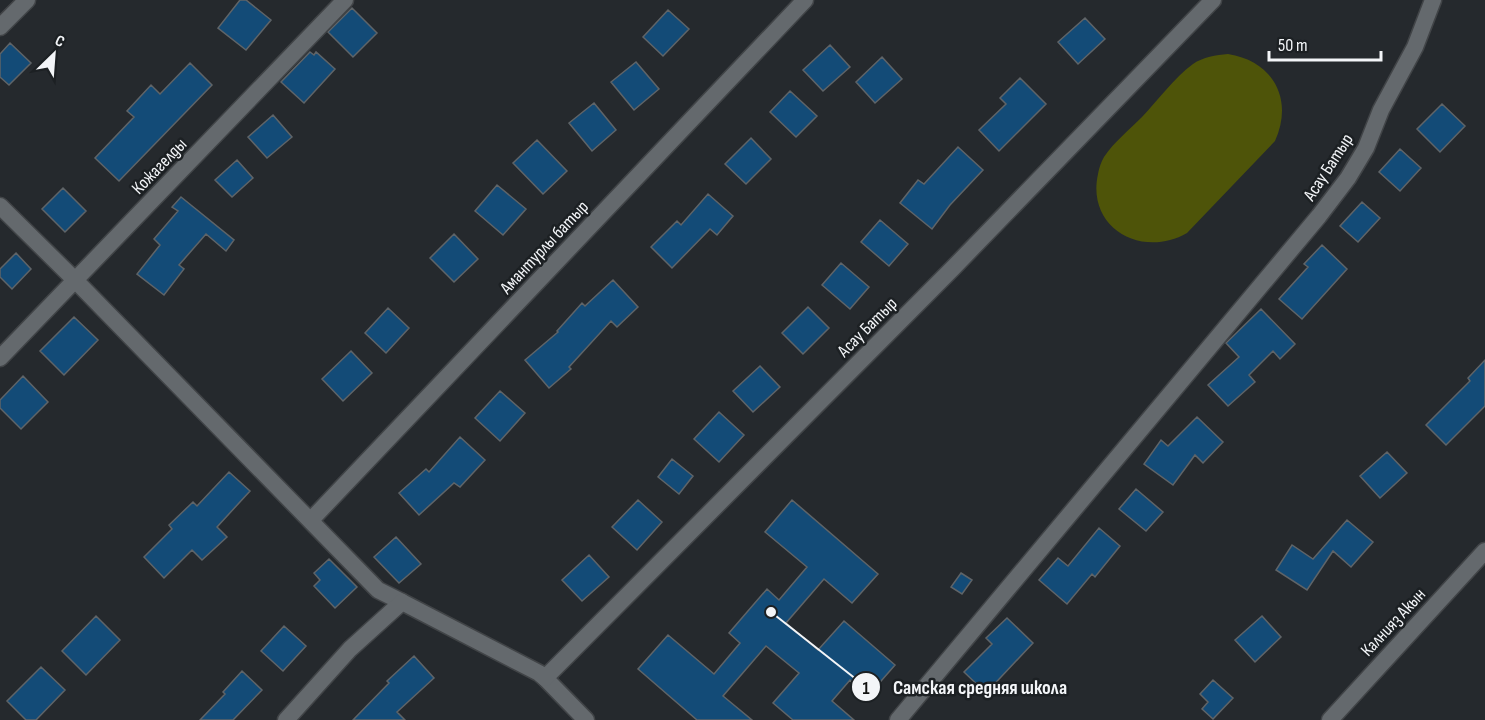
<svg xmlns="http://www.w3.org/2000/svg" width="1485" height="720" viewBox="0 0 1485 720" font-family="'Sofia Sans Condensed',sans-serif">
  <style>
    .green { fill: #4e5409 }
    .building { fill: #134b77; stroke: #5f6468; stroke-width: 1.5 }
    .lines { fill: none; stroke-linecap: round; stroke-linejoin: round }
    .minor-casing { stroke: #414447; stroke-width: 19 }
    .tertiary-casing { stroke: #414447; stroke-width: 19 }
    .minor { stroke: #64696d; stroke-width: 16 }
    .tertiary { stroke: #64696d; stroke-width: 16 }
    .labels { text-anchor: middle; stroke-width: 5; stroke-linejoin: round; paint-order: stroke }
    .street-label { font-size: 18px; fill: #f3f5f8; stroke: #1c2023 }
    .leader { fill: none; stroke: #f3f5f8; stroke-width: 2 }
    .callout-dot { fill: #f3f5f8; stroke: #1c2023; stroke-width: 2 }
    .mark-label { font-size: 18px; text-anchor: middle; font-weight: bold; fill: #111 }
    .callout-label { font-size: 20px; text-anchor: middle; font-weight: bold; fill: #f3f5f8; stroke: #1c2023; stroke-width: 5; stroke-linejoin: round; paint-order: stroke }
  </style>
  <rect width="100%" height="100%" fill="#25292d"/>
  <path class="green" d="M 1228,54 C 1273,61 1294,99 1275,141 L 1187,233 C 1142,259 1086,228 1098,174 C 1099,168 1101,162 1104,157 C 1114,142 1130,129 1142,117 C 1158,100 1174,78 1193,64 C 1203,57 1216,55 1228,54 Z"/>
  <path class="building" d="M 240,0 L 246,0 L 271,20 L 246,50 L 218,28 Z
    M 352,8 L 377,33 L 353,57 L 328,32 Z
    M 668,10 L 689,29 L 663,56 L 643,37 Z
    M 1085,18 L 1105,39 L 1078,64 L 1058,42 Z
    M 10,43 L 31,63 L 9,85 L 0,77 L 0,54 Z
    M 830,45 L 850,67 L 823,91 L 803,70 Z
    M 310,52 L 314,55 L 316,52 L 335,69 L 304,103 L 281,82 Z
    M 882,57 L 902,79 L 875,103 L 856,82 Z
    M 636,62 L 659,89 L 634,110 L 611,82 Z
    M 190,63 L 212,85 L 119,181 L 95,158 L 134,117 L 127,111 L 151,85 L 160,94 Z
    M 1020,78 L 1046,104 L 999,151 L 979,130 L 1006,104 L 1000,98 Z
    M 790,91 L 817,116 L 796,137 L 770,112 Z
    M 594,103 L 616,130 L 592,151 L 569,123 Z
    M 1442,104 L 1465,126 L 1440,152 L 1417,129 Z
    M 273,115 L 292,137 L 267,158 L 248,137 Z
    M 751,138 L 771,159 L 746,184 L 725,164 Z
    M 537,140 L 567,171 L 543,194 L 513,163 Z
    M 958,147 L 983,170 L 950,205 L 932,229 L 900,203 L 918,180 L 924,184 Z
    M 1400,149 L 1421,168 L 1400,191 L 1379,172 Z
    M 237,160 L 253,178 L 232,197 L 215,180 Z
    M 497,185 L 526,209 L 503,235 L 475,211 Z
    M 63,188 L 86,211 L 65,232 L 42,209 Z
    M 708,194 L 733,216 L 717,235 L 710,229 L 672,268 L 651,247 L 677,221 L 681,225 Z
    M 181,197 L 234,240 L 226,251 L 206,234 L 179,265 L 184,269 L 164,295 L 137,274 L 160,245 L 154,239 L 178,211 L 172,207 Z
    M 1362,202 L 1380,218 L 1358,242 L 1340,226 Z
    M 880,220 L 908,244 L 889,266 L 861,242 Z
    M 454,234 L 478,259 L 454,282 L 430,258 Z
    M 1322,245 L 1347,269 L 1302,319 L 1279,299 L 1308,267 L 1304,264 Z
    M 16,253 L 31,269 L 12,289 L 0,277 L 0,269 Z
    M 841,263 L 869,287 L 850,309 L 822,285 Z
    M 613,280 L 638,307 L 617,327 L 611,321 L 569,367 L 571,369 L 549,388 L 525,360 L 558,332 L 557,331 L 582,303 L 585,306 Z
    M 808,307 L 829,328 L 803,354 L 782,333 Z
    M 388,308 L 409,328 L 386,353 L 365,333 Z
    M 1261,309 L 1295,344 L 1280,359 L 1273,351 L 1249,375 L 1255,382 L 1228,406 L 1208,385 L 1239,357 L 1226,343 Z
    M 74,317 L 98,340 L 64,375 L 40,351 Z
    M 351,351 L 372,373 L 343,401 L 322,379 Z
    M 1485,360 L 1485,406 L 1446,445 L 1426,425 L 1470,381 L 1468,378 Z
    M 760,366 L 780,387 L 753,412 L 733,391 Z
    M 23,376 L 48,402 L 21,429 L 0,408 L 0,400 Z
    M 500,391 L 525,413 L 500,441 L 475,418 Z
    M 719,412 L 744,435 L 719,462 L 694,439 Z
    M 1197,417 L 1223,442 L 1203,463 L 1195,455 L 1173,485 L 1144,464 L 1161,440 L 1168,446 Z
    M 460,437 L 485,460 L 460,487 L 454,483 L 419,515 L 399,493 L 426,469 L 429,472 Z
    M 1387,452 L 1407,473 L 1380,498 L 1360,476 Z
    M 672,459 L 693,476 L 679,494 L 658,477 Z
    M 229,472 L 250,491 L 217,527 L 227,537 L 202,560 L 192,550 L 164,578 L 144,557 L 172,529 L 169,525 L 193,502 L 197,506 Z
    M 1136,489 L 1163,512 L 1146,531 L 1119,509 Z
    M 638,500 L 662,522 L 637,550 L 612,527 Z
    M 792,500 L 878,574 L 852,603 L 824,579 L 786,623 L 818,650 L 844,621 L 895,665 L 868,696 L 850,680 L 832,701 L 854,720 L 793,720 L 773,703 L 799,673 L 766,646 L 723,696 L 752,720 L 697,720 L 638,669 L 668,635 L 714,674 L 740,643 L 729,633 L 767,589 L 779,600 L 807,567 L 765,532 Z
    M 1347,520 L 1373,542 L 1351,567 L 1333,551 L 1307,590 L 1276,570 L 1292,545 L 1313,559 Z
    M 1099,528 L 1120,546 L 1095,577 L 1092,574 L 1067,604 L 1039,580 L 1058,558 L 1068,566 Z
    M 396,537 L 421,564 L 399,583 L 374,557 Z
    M 589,555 L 609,577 L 582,601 L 562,580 Z
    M 329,559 L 357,587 L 335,608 L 314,586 L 320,580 L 314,573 Z
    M 961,573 L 972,580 L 962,594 L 951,587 Z
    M 96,616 L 120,640 L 86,675 L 62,651 Z
    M 1262,616 L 1281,637 L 1255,662 L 1235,640 Z
    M 1007,618 L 1033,643 L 986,693 L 964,672 L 992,644 L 986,638 Z
    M 284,626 L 306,646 L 283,671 L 261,651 Z
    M 414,656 L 434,678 L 397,712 L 405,720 L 353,720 L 389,683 L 387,681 Z
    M 41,667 L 65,690 L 36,720 L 26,720 L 7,701 Z
    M 242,671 L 262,690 L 233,720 L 200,720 L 225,694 L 223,692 Z
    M 1213,680 L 1233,698 L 1213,719 L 1202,709 L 1208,702 L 1200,694 Z"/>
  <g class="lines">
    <defs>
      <path id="minor" d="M 0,27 L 27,0
        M 0,206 L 75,280 L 378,590 L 402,602
        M 0,358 L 345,0
        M 311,520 L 805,0
        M 545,678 L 586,720
        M 898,720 L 1319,216 L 1348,178 L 1366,148 L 1381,110 L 1415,47 L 1433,0
        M 1330,720 L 1485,551"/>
      <path id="tertiary" d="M 286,720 L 350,649 L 402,602 L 539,673 L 545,678 L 952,269 L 1213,0"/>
    </defs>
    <use href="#minor" class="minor-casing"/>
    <use href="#tertiary" class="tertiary-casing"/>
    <use href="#minor" class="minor"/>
    <use href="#tertiary" class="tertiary"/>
  </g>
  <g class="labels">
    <g class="street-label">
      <text transform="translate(159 166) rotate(-46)" y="6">Кожагелды</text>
      <text transform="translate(1328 167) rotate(-57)" y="6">Асау Батыр</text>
      <text transform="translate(544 247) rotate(-47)" y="6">Амантурлы батыр</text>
      <text transform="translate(867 327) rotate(-45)" y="6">Асау Батыр</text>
      <text transform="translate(1393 622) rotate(-47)" y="6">Калнияз Акын</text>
    </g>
  </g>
  <path class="leader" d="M771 612L866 687"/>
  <g class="callout-dot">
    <circle cx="771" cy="612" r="6"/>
    <circle cx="866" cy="687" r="15"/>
  </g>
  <g class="mark-label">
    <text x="866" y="694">1</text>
  </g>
  <g class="callout-label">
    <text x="980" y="694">Самская средняя школа</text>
  </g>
  <g transform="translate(54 54) rotate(25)" stroke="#1c2023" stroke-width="4.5" paint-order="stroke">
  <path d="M0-4.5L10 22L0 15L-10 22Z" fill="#f3f5f8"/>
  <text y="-9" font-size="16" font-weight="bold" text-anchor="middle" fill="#f3f5f8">С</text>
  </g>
  <path d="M1269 51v9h112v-9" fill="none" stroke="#f3f5f8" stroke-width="3"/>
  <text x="1278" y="51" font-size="18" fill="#f3f5f8" stroke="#1c2023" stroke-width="4.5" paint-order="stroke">50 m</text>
</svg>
